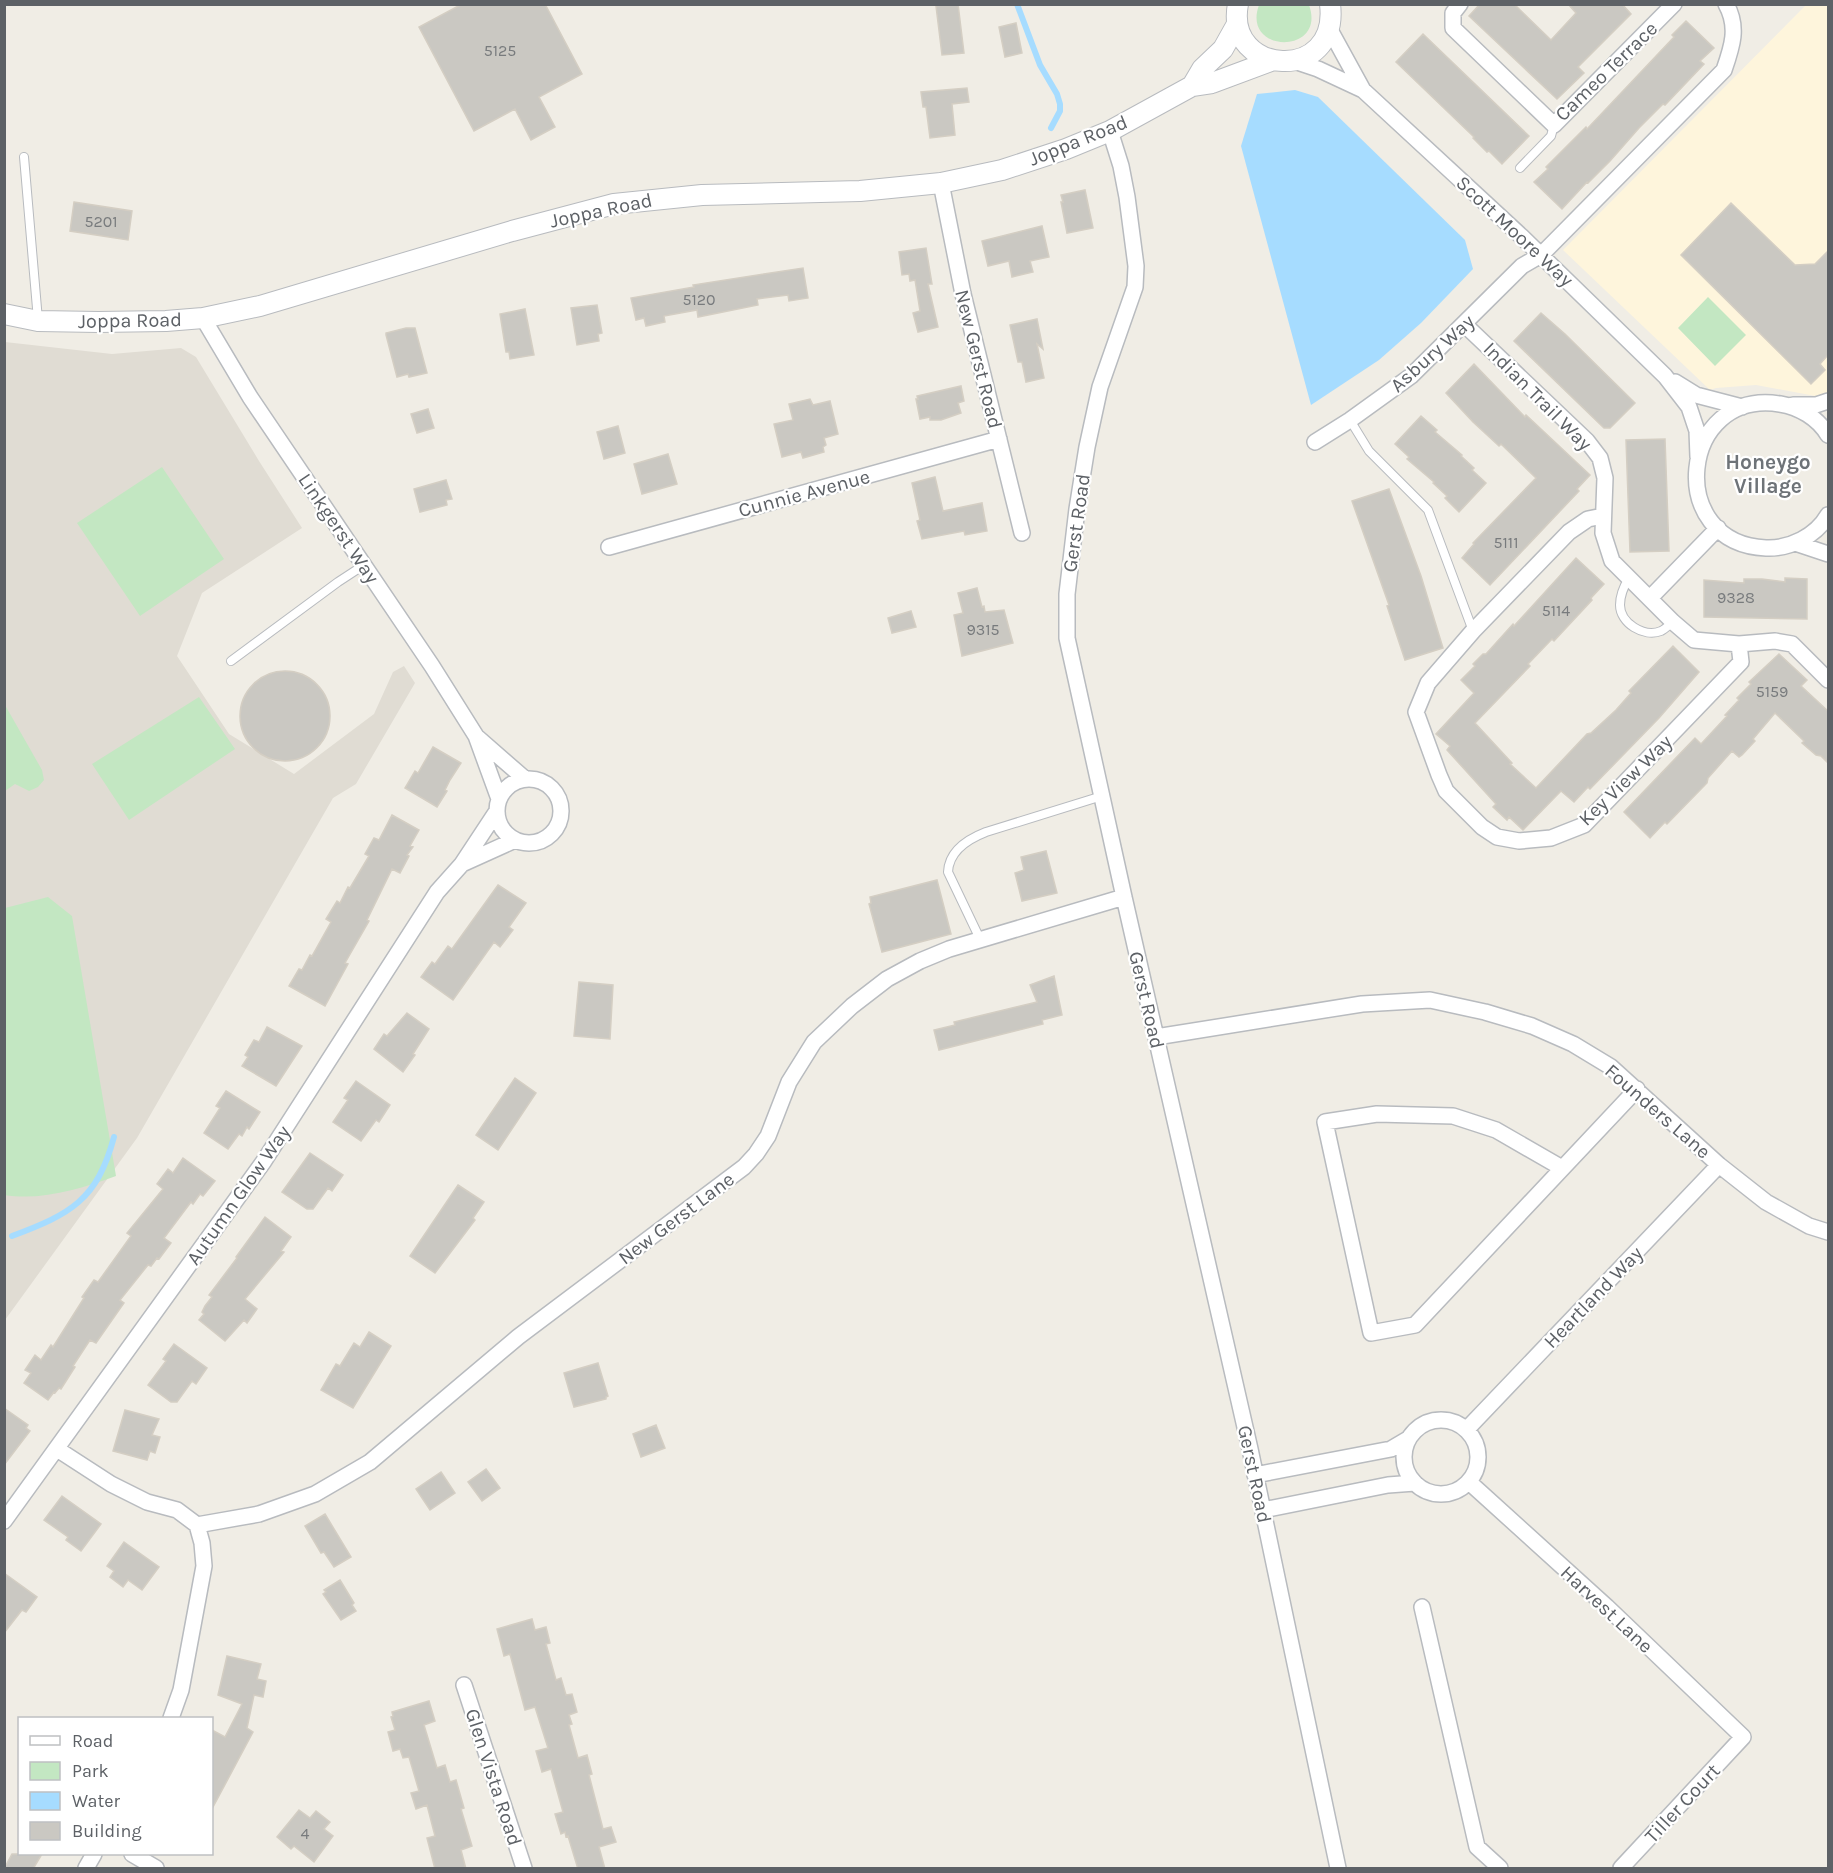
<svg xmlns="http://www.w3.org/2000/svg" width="1833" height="1873" viewBox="0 0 1833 1873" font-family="Karla,sans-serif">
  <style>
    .commercial { fill: #fef5dc }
    .education { fill: #e0dcd3 }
    .green { fill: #c3e7c2 }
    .water { fill: #a6dcff }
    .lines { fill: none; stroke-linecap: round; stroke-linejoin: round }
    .stream { stroke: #a6dcff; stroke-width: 6 }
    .building { fill: #cac8c2; stroke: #d4cec3; stroke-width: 1.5 }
    .service-casing { stroke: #b8bbbf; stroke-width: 10 }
    .minor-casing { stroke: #b8bbbf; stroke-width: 18 }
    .tertiary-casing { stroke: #b8bbbf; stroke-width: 22 }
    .service { stroke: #fff; stroke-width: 8 }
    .minor { stroke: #fff; stroke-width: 15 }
    .tertiary { stroke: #fff; stroke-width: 20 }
    .labels { text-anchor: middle; stroke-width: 4.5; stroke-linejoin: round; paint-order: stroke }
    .number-label { font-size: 16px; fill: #787b7d }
    .street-label { font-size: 20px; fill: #5d6166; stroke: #fff }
    .neighbourhood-label { font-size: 21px; font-weight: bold; fill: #6e7378; stroke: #fff }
  </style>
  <rect width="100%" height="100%" fill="#f0ede5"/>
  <path class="commercial" d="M 1806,5 L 1828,5 L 1828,400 L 1826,398 L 1756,385 L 1716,388 L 1710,390 L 1563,250 Z"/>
  <path class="education" d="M 5,342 L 112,354 L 181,348 L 196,357 L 259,461 L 302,528 L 202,593 L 177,656 L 229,734 L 294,774 L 374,714 L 393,672 L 404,666 L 415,683 L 356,784 L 333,798 L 137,1138 L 5,1320 Z"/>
  <path class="green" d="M 1259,5 L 1309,5 C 1327,55 1241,54 1259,5 Z
    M 1708,297 L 1746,335 L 1715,366 L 1678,328 Z
    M 162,467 L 224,559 L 140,616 L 77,523 Z
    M 199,697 L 235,749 L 129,820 L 92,764 Z
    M 5,705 L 42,770 L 44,780 L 38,787 L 29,791 L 15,784 L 5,791 Z
    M 48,897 L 72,916 L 116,1176 C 80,1189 42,1201 4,1195 L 5,908 Z"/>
  <path class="water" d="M 1295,90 L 1318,97 L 1465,240 L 1473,269 L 1421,323 L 1379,360 L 1311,405 L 1241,146 L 1257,94 Z"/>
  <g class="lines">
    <path class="stream" d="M 1017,4 L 1040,65 L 1057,94 L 1060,104 L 1060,111 L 1051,128
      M 12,1236 C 71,1214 97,1200 114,1137"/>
  </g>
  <path class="building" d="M 462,4 L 545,4 L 582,74 L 539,97 L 555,127 L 531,140 L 515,109 L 474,131 L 419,27 Z
    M 948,4 L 958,4 L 964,53 L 942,55 L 936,6 Z
    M 1480,4 L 1514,4 L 1551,40 L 1576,13 L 1568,4 L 1622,4 L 1631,14 L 1578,67 L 1584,73 L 1557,99 L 1469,16 Z
    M 1686,21 L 1714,48 L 1700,61 L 1704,64 L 1665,105 L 1663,104 L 1639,128 L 1610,161 L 1588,183 L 1587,182 L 1562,209 L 1534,182 L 1548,169 L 1546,167 L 1586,127 L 1587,129 L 1674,37 L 1672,35 Z
    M 1016,23 L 1022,53 L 1005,57 L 999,27 Z
    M 1423,34 L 1529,136 L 1502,164 L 1489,151 L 1487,152 L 1473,138 L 1474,137 L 1396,62 Z
    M 967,88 L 969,102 L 952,104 L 955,135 L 930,138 L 926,107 L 923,107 L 921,92 Z
    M 1085,190 L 1093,228 L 1067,233 L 1061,202 L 1063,202 L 1061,195 Z
    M 74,202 L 132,211 L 128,240 L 70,231 Z
    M 1731,203 L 1795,265 L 1815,264 L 1828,251 L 1828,355 L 1820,364 L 1825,370 L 1811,384 L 1681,255 Z
    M 1042,226 L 1049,257 L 1030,261 L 1033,272 L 1012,277 L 1009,261 L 988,266 L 982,241 Z
    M 926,248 L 932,284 L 928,284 L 938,327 L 918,332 L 913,313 L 920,311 L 915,280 L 910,281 L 909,274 L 902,275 L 899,252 Z
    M 803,268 L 808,298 L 789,301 L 788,295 L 757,299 L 758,305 L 698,317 L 697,310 L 664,316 L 665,322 L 646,326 L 644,318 L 636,320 L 631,298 L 694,287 L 693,285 Z
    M 597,305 L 602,333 L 598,334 L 599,341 L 577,345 L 571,308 Z
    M 525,309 L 534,355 L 510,359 L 509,352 L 506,352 L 500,314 Z
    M 1541,313 L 1565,334 L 1635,403 L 1610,428 L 1604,428 L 1514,341 Z
    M 1037,319 L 1043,349 L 1037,344 L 1044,378 L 1026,382 L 1022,362 L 1018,362 L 1010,325 Z
    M 406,328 L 415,328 L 427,373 L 409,377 L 408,374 L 397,377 L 386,335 L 386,333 Z
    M 1474,364 L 1525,417 L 1526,415 L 1590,475 L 1577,489 L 1579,491 L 1490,585 L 1462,558 L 1474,544 L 1473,543 L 1536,478 L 1501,444 L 1499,446 L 1473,422 L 1446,393 Z
    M 961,386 L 964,401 L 958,403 L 961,413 L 941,420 L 930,420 L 930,417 L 920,419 L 916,399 L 918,399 L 917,396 Z
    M 810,399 L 813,405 L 830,401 L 838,434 L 824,438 L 826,445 L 823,447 L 824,452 L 803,458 L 801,452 L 782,457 L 774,424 L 793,420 L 789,404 Z
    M 428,409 L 434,428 L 417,433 L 411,414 Z
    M 1421,416 L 1437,430 L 1435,432 L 1462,455 L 1461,456 L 1474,468 L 1472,470 L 1486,483 L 1459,512 L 1445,498 L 1447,496 L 1433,483 L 1434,482 L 1407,459 L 1409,457 L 1395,444 Z
    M 618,426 L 625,453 L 604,459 L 597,432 Z
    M 1665,439 L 1669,551 L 1630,552 L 1626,440 Z
    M 668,454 L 677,484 L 642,494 L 634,464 Z
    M 935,477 L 943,511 L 982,503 L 987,531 L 965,535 L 964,531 L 922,539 L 917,521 L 920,520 L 912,483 Z
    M 446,480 L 452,499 L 446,500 L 447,505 L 420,512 L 414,489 Z
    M 1389,489 L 1421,576 L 1443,648 L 1405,660 L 1387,606 L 1389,605 L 1352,501 Z
    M 1576,558 L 1604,584 L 1591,598 L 1592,600 L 1554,641 L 1552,639 L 1528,664 L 1530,666 L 1475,723 L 1512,763 L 1510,764 L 1536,788 L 1587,734 L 1591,733 L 1616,710 L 1631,693 L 1629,691 L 1673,646 L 1699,672 L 1659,718 L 1590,789 L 1588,787 L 1574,802 L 1561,791 L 1523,830 L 1509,817 L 1507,820 L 1493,807 L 1496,804 L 1447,750 L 1450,746 L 1436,734 L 1474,693 L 1461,680 L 1475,666 L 1473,664 L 1483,654 L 1486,654 L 1513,624 L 1514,626 Z
    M 1785,578 L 1807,579 L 1807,619 L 1704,617 L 1704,580 L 1744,583 L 1744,579 L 1762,579 L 1785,582 Z
    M 977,588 L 982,607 L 984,606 L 985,612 L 1004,610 L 1013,643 L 962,656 L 954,615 L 963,613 L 958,593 Z
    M 911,611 L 916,627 L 892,633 L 888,618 Z
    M 1779,654 L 1807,680 L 1801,686 L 1828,711 L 1828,763 L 1821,756 L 1816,755 L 1802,743 L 1804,741 L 1775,713 L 1753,739 L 1755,741 L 1742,755 L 1739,757 L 1732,751 L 1708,778 L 1707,783 L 1667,824 L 1665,822 L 1650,838 L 1624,812 L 1695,738 L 1701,744 L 1727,716 L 1725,715 L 1739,700 L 1737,698 L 1751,684 L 1749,682 Z
    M240 716a45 45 0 1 1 90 0a45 45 0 1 1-90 0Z
    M 433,747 L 461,763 L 450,780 L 445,790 L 447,791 L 437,807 L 405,788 L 415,771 L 418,773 Z
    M 392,815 L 419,830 L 410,846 L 413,847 L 407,855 L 409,856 L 400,873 L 392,869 L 367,920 L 369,921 L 345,963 L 348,964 L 325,1006 L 289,986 L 299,969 L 302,970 L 310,955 L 312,956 L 331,922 L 326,919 L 337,901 L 340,903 L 348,887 L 350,888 L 369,856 L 365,854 L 374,838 L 379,840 Z
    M 1046,851 L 1057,893 L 1022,901 L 1015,873 L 1024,870 L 1021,857 Z
    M 937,880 L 951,934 L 882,952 L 869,904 L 871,903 L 870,897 Z
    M 498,885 L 526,903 L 509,927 L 513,930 L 500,947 L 494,942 L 453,1000 L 421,977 L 432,962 L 435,964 L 448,946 L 452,949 Z
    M 1054,976 L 1062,1015 L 1042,1020 L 1043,1024 L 939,1050 L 934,1030 L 955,1025 L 954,1022 L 1037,1002 L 1030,985 Z
    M 579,982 L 613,985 L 610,1039 L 574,1036 Z
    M 407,1013 L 429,1029 L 413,1054 L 415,1055 L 403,1072 L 374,1049 L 384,1034 L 387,1036 Z
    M 267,1027 L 302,1046 L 276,1086 L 242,1066 L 248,1057 L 245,1055 L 254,1040 L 259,1042 Z
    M 515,1078 L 536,1093 L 498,1150 L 476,1135 Z
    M 356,1081 L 390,1105 L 379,1122 L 376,1120 L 361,1141 L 333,1122 L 348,1100 L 344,1098 Z
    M 226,1091 L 260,1112 L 249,1129 L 247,1127 L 242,1136 L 239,1134 L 228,1149 L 204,1133 L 220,1108 L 216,1106 Z
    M 310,1153 L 343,1175 L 332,1191 L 328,1188 L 313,1209 L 307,1209 L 282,1192 Z
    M 183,1158 L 215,1181 L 203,1196 L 200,1194 L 193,1204 L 191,1202 L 164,1238 L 171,1243 L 159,1259 L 157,1258 L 151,1266 L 148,1265 L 120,1300 L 124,1303 L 96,1343 L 90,1340 L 73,1366 L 75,1367 L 61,1389 L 59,1388 L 55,1393 L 54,1392 L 48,1400 L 24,1383 L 31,1373 L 25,1370 L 35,1355 L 41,1360 L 51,1345 L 53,1347 L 84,1298 L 82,1297 L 94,1280 L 98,1282 L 131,1236 L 127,1233 L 163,1189 L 157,1184 L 168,1169 L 173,1173 Z
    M 458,1185 L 484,1202 L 473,1218 L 475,1220 L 435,1273 L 410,1256 Z
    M 265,1217 L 291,1237 L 281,1251 L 284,1252 L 245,1299 L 257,1309 L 247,1323 L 244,1320 L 225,1341 L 199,1320 L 204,1314 L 202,1312 L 205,1306 L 212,1297 L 209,1295 L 237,1258 L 236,1257 Z
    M 369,1332 L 391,1346 L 353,1408 L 321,1390 L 336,1364 L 340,1366 L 354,1343 L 360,1347 Z
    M 174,1344 L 207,1368 L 196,1384 L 192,1381 L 177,1402 L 171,1402 L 148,1385 L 166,1361 L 163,1359 Z
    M 598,1363 L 608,1396 L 606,1397 L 606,1399 L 574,1407 L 564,1373 Z
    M 4,1408 L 28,1425 L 26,1428 L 30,1431 L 4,1465 Z
    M 125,1410 L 159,1419 L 152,1435 L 160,1437 L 155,1453 L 150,1451 L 147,1460 L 113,1451 Z
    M 656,1425 L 665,1448 L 641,1457 L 633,1434 Z
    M 486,1469 L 500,1488 L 482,1501 L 468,1482 Z
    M 441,1472 L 455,1493 L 430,1510 L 416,1489 Z
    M 62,1496 L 101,1524 L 81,1551 L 66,1540 L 68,1537 L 44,1520 Z
    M 325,1514 L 351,1557 L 334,1567 L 324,1552 L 321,1553 L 305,1526 Z
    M 124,1542 L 159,1567 L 142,1590 L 128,1580 L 123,1587 L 110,1577 L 114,1571 L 107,1566 Z
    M 4,1573 L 37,1597 L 26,1612 L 22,1610 L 4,1633 Z
    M 340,1580 L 354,1603 L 352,1605 L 356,1611 L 341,1620 L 323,1594 L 326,1592 L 324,1590 Z
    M 532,1619 L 535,1630 L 546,1627 L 550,1643 L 546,1644 L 556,1680 L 561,1678 L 566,1695 L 572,1694 L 577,1712 L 569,1715 L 572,1724 L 569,1725 L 578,1758 L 587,1755 L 592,1774 L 589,1775 L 603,1829 L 611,1827 L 616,1842 L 599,1847 L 605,1869 L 578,1869 L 568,1836 L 566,1837 L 565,1832 L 561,1834 L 555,1814 L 563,1812 L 551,1769 L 542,1772 L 536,1751 L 548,1748 L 535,1707 L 525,1710 L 510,1654 L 504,1656 L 497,1629 Z
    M 227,1656 L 261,1664 L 257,1679 L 266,1681 L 263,1697 L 254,1695 L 247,1728 L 253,1732 L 212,1809 L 212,1730 L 225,1737 L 242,1704 L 218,1695 Z
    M 429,1701 L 435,1721 L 424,1725 L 437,1768 L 445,1765 L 450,1782 L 456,1780 L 464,1808 L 461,1809 L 472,1846 L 461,1850 L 466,1869 L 435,1869 L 427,1838 L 435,1836 L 427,1805 L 416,1809 L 411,1793 L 419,1791 L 409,1757 L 403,1758 L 400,1749 L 393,1751 L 388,1732 L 395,1730 L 391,1717 L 393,1716 L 392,1712 Z
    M 299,1810 L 310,1818 L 316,1811 L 330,1822 L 324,1829 L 333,1836 L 314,1862 L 294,1846 L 291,1849 L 277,1837 Z
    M 12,1854 L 42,1854 L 33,1869 L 4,1869 Z"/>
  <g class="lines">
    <defs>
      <path id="service" d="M 24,157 L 38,320
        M 1520,168 L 1551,136 L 1554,125
        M 1350,420 L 1369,451 L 1428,510 L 1473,631
        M 1629,578 C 1624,586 1620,595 1620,605 C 1620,623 1644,638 1661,631 C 1665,629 1669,625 1673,622
        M 231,661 L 338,582 L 364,565
        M 980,939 L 948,872 C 949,851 968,839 986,832 L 1102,796"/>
      <path id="minor" d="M 1460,4 L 1453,13 L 1453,28 L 1554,125 L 1674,4
        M 1329,28 L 1363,90 L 1521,236 L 1665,376 L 1689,407 L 1697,431 L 1698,457
        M 1294,61 L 1318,69 L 1363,90
        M 1110,131 L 1121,166 L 1127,197 L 1136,266 L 1135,287 L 1100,387 L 1087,447 L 1077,509 L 1067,594 L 1067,638 L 1124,897 L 1250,1449 L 1338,1868
        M 941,183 L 963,294 L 1022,533
        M 203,318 L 250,397 L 432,666 L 476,736 L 499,799
        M 1465,325 L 1587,441 L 1600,458 L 1605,478 L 1603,533 L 1612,561 L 1673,622 L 1694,640 L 1739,644 L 1775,641 L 1792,644 L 1828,680
        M 1675,382 L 1696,395 L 1742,407
        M 1793,405 L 1816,405 L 1828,401
        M 1828,435 C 1818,418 1799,407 1780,404 C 1679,388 1664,544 1766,548 C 1790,549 1816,536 1828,515
        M 1315,442 L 1350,420 L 1411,376 L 1522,266 L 1541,255 L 1724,70 C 1732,47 1739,27 1726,4
        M 1603,516 L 1588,519 L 1569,532 L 1473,631 L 1428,683 L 1416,712 L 1439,775 L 1446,791 L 1482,827 L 1497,837 L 1519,841 L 1551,838 L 1584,825 L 1741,662 L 1739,644
        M 1795,543 L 1828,554
        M 609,547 L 999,439
        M 1650,598 L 1718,528
        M 478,738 L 525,779
        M497 811a32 32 0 1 1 64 0a32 32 0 1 1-64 0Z
        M 462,864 L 515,840
        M 1156,1037 L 1362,1004 L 1430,1000 L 1485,1012 L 1532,1026 L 1573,1044 L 1611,1067 L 1719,1165 L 1766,1202 L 1809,1226 L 1828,1232
        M 1562,1168 L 1496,1130 L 1453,1116 L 1377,1114 L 1325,1122 L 1371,1333 L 1415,1325 L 1637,1089
        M1404 1457a37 37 0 1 1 74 0a37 37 0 1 1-74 0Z
        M 1467,1429 L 1719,1165
        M 57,1449 L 111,1484 L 147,1502 L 177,1510 L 197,1525 L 202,1543 L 204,1566 L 181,1690 L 171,1718
        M 1255,1475 L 1391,1449 L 1408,1439
        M 1469,1482 L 1607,1607 L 1743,1737 L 1621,1868
        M 1263,1510 L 1388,1485 L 1415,1483
        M 4,1521 L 264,1161 L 437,892 L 462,864 L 497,811
        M 197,1525 L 259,1514 L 315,1494 L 370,1462 L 518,1337 L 744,1167 L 756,1154 L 768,1136 L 789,1082 L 814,1042 L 852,1006 L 887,979 L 920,961 L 949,949 L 1124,897
        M 1422,1607 L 1477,1847 L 1500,1868
        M 464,1685 L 524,1868
        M 132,1854 L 156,1868
        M 86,1868 L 94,1854"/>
      <path id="tertiary" d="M 1238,4 C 1224,76 1340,84 1330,4
        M 1192,86 L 1202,69 L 1223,49 L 1237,24
        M 4,314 L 38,321 L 98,322 L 166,321 L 203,318 L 260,306 L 512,231 L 614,204 L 702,195 L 860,191 L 941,183 L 1002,170 L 1066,149 L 1110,131 L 1192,86 L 1212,83 L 1271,61"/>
    </defs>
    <use href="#service" class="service-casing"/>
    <use href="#minor" class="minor-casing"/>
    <use href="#tertiary" class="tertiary-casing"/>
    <use href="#service" class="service"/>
    <use href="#minor" class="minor"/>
    <use href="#tertiary" class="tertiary"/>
  </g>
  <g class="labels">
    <g class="number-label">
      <text x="500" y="56">5125</text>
      <text x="101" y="227">5201</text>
      <text x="699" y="305">5120</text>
      <text x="1506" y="548">5111</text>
      <text x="1736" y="603">9328</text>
      <text x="1556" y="616">5114</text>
      <text x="983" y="635">9315</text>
      <text x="1772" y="697">5159</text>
      <text x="305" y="1839">4</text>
    </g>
    <g class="street-label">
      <text transform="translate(1606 71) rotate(-44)" y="7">Cameo Terrace</text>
      <text transform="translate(1078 140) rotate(-22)" y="7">Joppa Road</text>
      <text transform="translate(601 210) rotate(-12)" y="7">Joppa Road</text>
      <text transform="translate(1515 231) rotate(43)" y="7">Scott Moore Way</text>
      <text transform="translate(130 320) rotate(-1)" y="7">Joppa Road</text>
      <text transform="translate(1432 353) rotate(-42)" y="7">Asbury Way</text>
      <text transform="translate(979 359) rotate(76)" y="7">New Gerst Road</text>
      <text transform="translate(1538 396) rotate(45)" y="7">Indian Trail Way</text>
      <text transform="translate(804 493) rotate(-15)" y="7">Cunnie Avenue</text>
      <text transform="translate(1076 523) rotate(-82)" y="7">Gerst Road</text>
      <text transform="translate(339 528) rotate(56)" y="7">Linkgerst Way</text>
      <text transform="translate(1625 780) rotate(-44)" y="7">Key View Way</text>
      <text transform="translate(1147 1000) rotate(77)" y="7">Gerst Road</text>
      <text transform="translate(1658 1111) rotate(41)" y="7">Founders Lane</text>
      <text transform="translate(238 1195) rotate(-55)" y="7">Autumn Glow Way</text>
      <text transform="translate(676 1218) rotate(-37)" y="7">New Gerst Lane</text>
      <text transform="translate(1593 1297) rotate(-46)" y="7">Heartland Way</text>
      <text transform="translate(1255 1474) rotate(78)" y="7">Gerst Road</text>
      <text transform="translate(1607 1609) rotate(43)" y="7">Harvest Lane</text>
      <text transform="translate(494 1777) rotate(72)" y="7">Glen Vista Road</text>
      <text transform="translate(1682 1803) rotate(-47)" y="7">Tiller Court</text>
    </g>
    <g class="neighbourhood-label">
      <text x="1768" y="469">Honeygo<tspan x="1768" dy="24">Village</tspan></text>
    </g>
  </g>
  <rect width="1833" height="1873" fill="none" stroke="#5d6166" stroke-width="12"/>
  <rect x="18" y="1717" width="195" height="138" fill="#ffffff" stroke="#bec0c2" stroke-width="1.5"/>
  <rect x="30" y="1736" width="30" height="9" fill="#ffffff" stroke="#bec0c2" stroke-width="1.5"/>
  <text x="72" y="1747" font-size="18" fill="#5d6166">Road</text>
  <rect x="30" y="1762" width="30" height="18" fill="#c3e7c2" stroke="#bec0c2" stroke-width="1.5"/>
  <text x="72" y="1777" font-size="18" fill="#5d6166">Park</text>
  <rect x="30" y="1792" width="30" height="18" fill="#a6dcff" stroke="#bec0c2" stroke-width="1.5"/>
  <text x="72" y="1807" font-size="18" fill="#5d6166">Water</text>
  <rect x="30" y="1822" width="30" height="18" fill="#cac8c2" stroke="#bec0c2" stroke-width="1.5"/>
  <text x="72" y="1837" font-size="18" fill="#5d6166">Building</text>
</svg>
